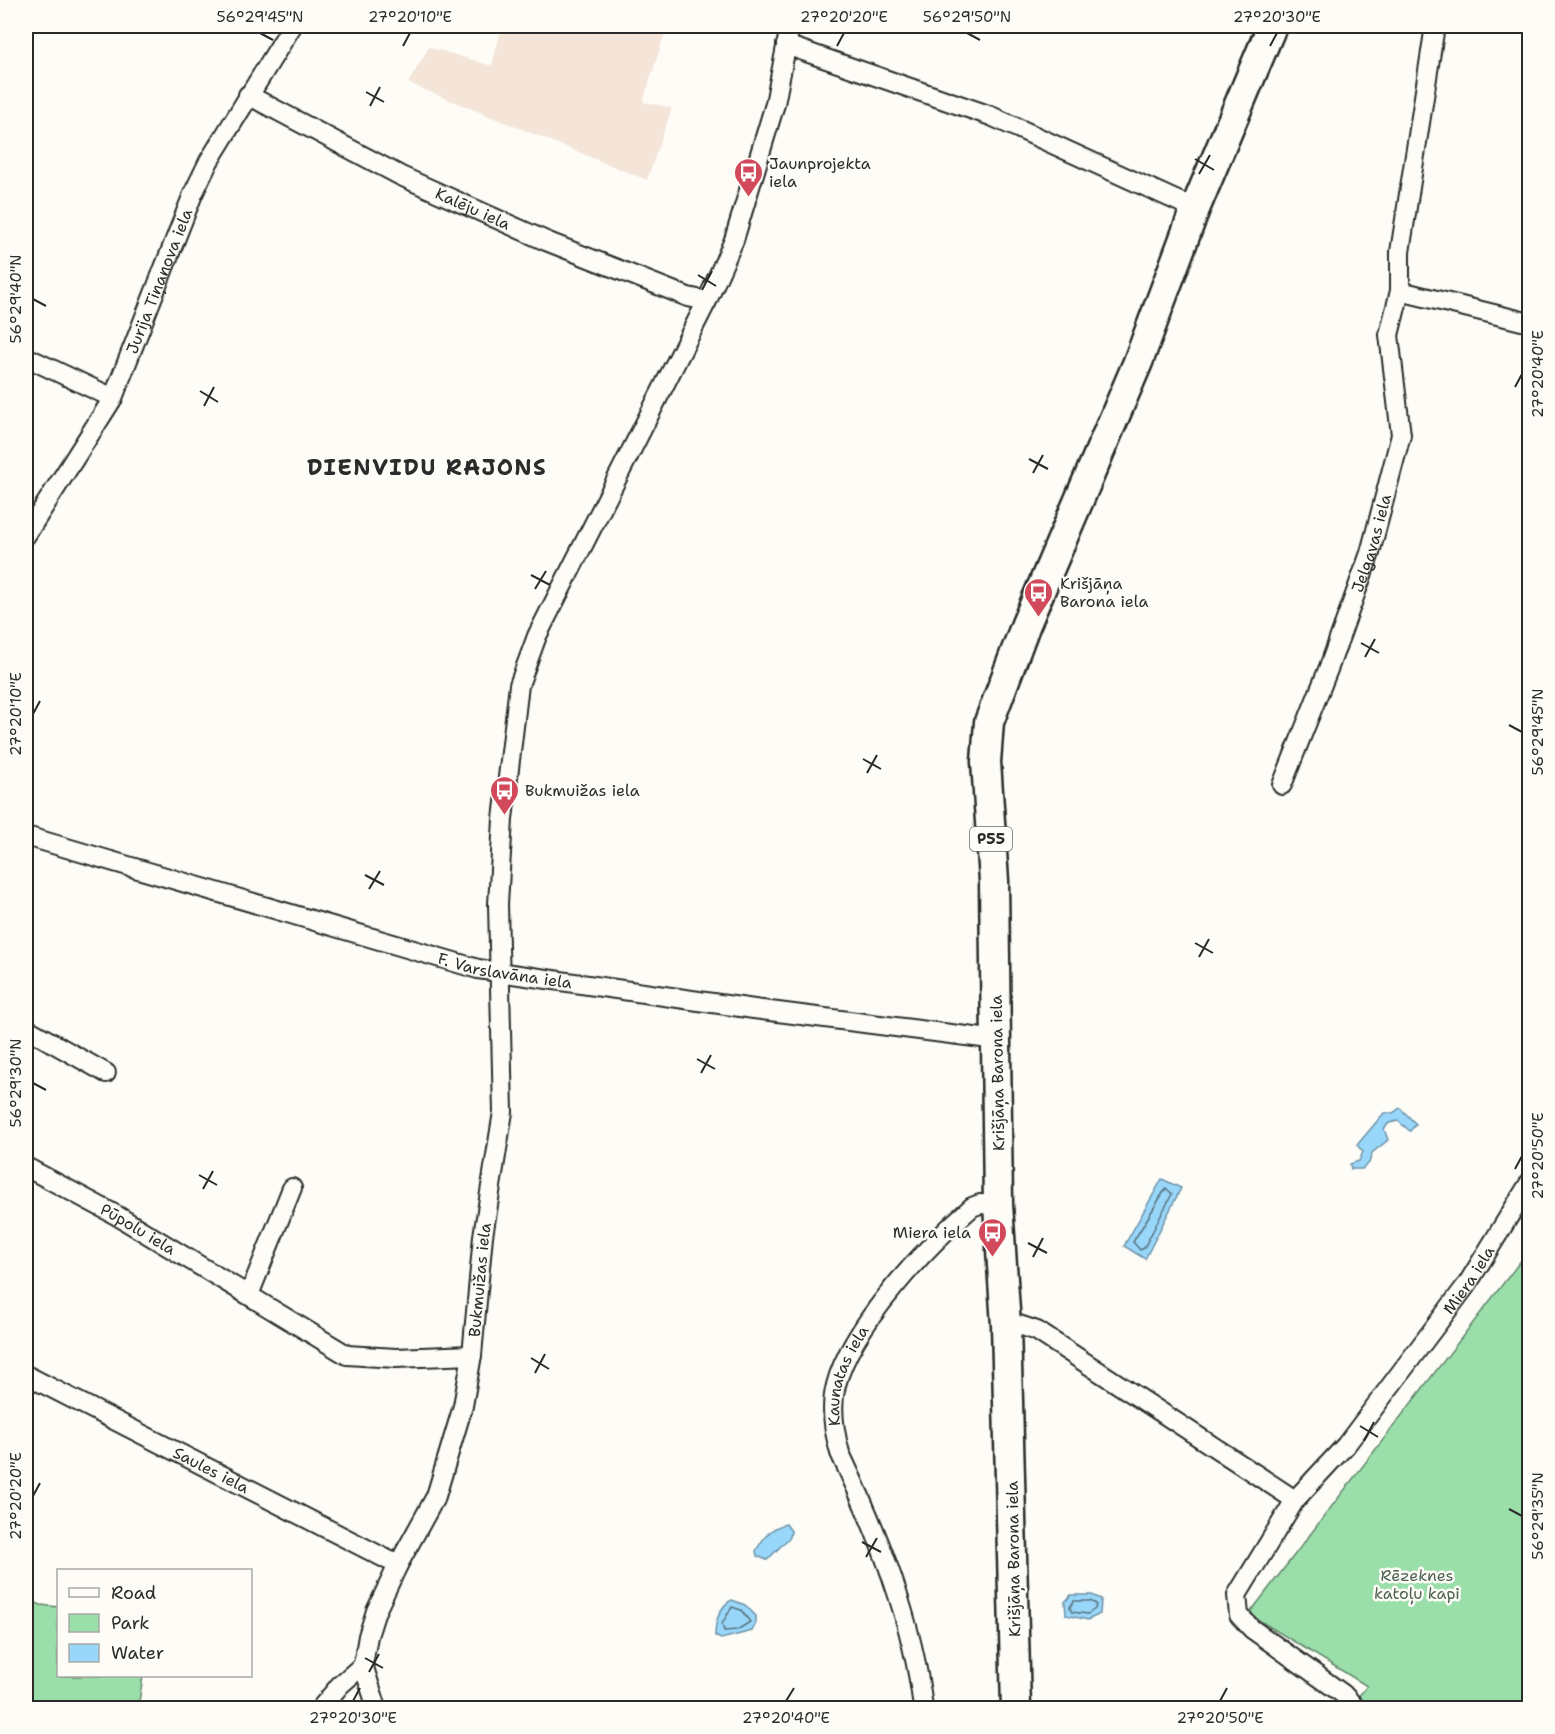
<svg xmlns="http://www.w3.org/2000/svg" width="1555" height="1734" viewBox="0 0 1555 1734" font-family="'Shantell Sans',sans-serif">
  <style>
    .built { fill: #f4e5d8 }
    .green { fill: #9adfaa; stroke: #62856a; stroke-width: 1.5 }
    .water { fill: #99d7fa; stroke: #6d92a7; stroke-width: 1.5 }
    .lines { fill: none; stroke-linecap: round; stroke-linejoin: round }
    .shore { stroke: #57707e; stroke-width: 1.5 }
    .street-casing { stroke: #2b2b2b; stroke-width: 22 }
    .primary-casing { stroke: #2b2b2b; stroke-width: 33 }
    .street { stroke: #fdfcf7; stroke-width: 18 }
    .primary { stroke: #fdfcf7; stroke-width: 28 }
    .ticks { fill: none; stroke: #2b2b2b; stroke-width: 2 }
    .labels { text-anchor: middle; stroke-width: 5; stroke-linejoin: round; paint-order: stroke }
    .shield { fill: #fdfcf7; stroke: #6a6a68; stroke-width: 1.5 }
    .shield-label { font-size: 15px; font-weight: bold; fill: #2b2b2b }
    .poi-label { font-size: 16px; fill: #2b2b2b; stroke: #fdfcf7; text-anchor: start }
    .street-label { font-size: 16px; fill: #2b2b2b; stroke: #fdfcf7 }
    .park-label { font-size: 16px; fill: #4c6151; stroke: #fdfcf7 }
    .district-label { font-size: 22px; font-weight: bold; letter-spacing: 1.5px; fill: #2b2b2b; stroke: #fdfcf7 }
    .neatline { fill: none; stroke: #2b2b2b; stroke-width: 2 }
    .ticks-label { font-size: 15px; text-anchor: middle; fill: #2b2b2b }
  </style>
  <rect width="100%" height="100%" fill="#fdfcf7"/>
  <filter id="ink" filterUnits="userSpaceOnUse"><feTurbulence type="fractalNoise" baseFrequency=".0167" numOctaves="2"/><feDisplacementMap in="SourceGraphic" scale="12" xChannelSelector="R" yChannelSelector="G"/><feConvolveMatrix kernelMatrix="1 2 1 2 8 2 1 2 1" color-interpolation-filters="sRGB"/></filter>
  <g filter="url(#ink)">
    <path class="built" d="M 502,26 L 667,26 L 643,102 L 672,108 L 647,180 L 408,83 L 429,47 L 492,66 Z"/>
    <path class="green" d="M 1529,1250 L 1529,1708 L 1349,1708 L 1367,1686 L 1249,1614 Z
      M 26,1599 L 41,1605 L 58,1607 L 58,1676 L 143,1676 L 138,1708 L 26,1708 Z"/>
    <path class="water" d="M 1400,1108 L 1416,1124 L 1410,1131 L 1398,1121 L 1389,1123 L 1384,1129 L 1388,1140 L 1372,1153 L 1369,1163 L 1362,1169 L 1351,1169 L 1350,1164 L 1359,1161 L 1363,1152 L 1357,1145 L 1384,1113 L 1393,1113 Z
      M 1162,1179 L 1181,1188 L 1145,1259 L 1124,1246 Z
      M 786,1524 L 791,1531 L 790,1537 L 767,1560 L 757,1556 L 756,1551 C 763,1538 771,1527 786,1524 Z
      M 1071,1595 L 1092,1595 L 1101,1599 L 1100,1614 L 1088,1620 L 1066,1615 L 1065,1602 Z
      M 732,1600 L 745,1605 L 756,1616 L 756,1623 L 752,1631 L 721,1639 L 715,1636 C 715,1623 719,1606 732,1600 Z"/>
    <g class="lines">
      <path class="shore" d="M 1166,1188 L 1172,1194 L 1144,1248 L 1140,1250 L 1133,1242 Z
        M 1074,1601 L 1090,1601 L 1096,1604 L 1095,1609 L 1088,1614 L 1072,1612 L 1070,1607 Z
        M 732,1607 L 741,1610 L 750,1622 L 737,1630 L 724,1631 L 722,1624 Z"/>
      <defs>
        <g id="street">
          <path d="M 1435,26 L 1400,252 L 1400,291 L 1530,323"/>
          <path d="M 786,45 L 991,116 L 1195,209"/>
          <path id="s1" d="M 248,95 L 401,176 L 546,241 L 688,297 L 707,301"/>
          <path d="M 26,357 L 113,398"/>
          <path id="s2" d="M 26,535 L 113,398 L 193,194 L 209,161 L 292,26"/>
          <path id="s3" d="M 1282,785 L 1329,667 L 1370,553 L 1401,435 L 1389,335 L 1400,291"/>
          <path id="s4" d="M 26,836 L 478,969 L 754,1009 L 998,1040"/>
          <path d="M 26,1028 L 106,1073"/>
          <path id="s5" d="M 26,1167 L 116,1215 L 347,1355 L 396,1358 L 472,1355"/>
          <path d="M 249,1295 L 292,1188"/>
          <path id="s6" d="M 1006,1325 L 1019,1325 L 1037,1331 L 1295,1500 L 1346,1445 L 1468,1283 L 1530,1182"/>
          <path id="s7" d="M 26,1375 L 398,1565"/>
          <path d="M 1295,1500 L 1237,1595 L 1239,1615 L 1252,1629 L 1343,1694 L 1356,1708"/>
          <path d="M 321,1708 L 340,1685 L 363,1665"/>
          <path id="s8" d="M 377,1708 L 363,1665 L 368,1636 L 376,1611 L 398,1565 L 436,1496 L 463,1406 L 472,1355 L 483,1236 L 503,1112 L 498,904 L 503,819 L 519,685 L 537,636 L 707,301 L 734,240 L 775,104 L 790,26"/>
          <path id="s9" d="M 923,1708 C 913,1620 878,1533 840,1453 C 834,1431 830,1408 836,1385 C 851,1326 927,1246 972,1207 L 980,1204 L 998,1205"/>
        </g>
        <path id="primary" d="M 1016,1708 L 1006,1325 L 998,1205 L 994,881 L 986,762 L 989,722 L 1026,624 L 1138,362 L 1195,209 L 1272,26"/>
      </defs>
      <use href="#street" class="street-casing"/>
      <use href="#primary" class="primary-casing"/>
      <use href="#street" class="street"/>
      <use href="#primary" class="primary"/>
    </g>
  </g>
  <path class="ticks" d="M 260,33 L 273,40M 967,33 L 980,40M 403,46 L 410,33M 837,46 L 844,33M 1270,46 L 1277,33M 366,92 L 384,102M 370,106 L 380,87M 1195,159 L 1214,170M 1199,174 L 1210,155M 698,275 L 716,286M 702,290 L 712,271M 33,299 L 46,306M 1515,387 L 1522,374M 200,391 L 218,402M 204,406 L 214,387M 1029,459 L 1048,469M 1033,473 L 1043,455M 531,575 L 550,585M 535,589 L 546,571M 1361,643 L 1379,653M 1365,657 L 1375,639M 33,714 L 40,701M 1509,725 L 1522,732M 863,759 L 881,769M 867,773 L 877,755M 365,875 L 384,885M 369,889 L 380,871M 1195,943 L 1213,953M 1199,957 L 1209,939M 697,1059 L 715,1069M 701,1073 L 711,1055M 33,1083 L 46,1090M 1515,1169 L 1522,1156M 199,1175 L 217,1185M 203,1189 L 213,1171M 1028,1243 L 1047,1253M 1033,1257 L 1043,1238M 531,1358 L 549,1369M 535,1373 L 545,1354M 1360,1426 L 1378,1437M 1364,1441 L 1374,1422M 33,1496 L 40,1483M 1509,1509 L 1522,1516M 862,1542 L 881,1552M 866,1557 L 877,1538M 365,1658 L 383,1668M 369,1672 L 379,1654M 353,1701 L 360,1688M 786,1701 L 794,1688M 1220,1701 L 1227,1688"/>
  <defs>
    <symbol id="bus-pin" viewBox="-11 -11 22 30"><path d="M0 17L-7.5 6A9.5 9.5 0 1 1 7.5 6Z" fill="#d1495b" stroke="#fdfcf7"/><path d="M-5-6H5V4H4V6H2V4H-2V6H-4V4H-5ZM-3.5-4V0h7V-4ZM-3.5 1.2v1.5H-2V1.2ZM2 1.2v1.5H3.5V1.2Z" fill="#fff"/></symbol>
  </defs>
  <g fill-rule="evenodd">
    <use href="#bus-pin" x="732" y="156" width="33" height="45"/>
    <use href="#bus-pin" x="1022" y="576" width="33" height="45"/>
    <use href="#bus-pin" x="488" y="774" width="33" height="45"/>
    <use href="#bus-pin" x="976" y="1216" width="33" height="45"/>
  </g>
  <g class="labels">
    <rect class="shield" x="970" y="827" width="42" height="24" rx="4.5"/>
    <g class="shield-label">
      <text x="991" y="844">P55</text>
    </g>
    <g class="poi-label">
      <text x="769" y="169">Jaunprojekta<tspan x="769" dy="18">iela</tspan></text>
      <text x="1060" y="589">Krišjāņa<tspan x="1060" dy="18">Barona iela</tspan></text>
      <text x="525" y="796">Bukmuižas iela</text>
      <text x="971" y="1238" text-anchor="end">Miera iela</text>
    </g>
    <g class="street-label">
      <text dy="6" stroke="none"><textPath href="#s1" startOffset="252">Kalēju iela</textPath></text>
      <text dy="6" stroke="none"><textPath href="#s2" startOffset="288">Jurija Tiņanova iela</textPath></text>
      <text dy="6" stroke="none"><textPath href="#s3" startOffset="258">Jelgavas iela</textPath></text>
      <text dy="6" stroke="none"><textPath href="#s4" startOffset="498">F. Varslavāna iela</textPath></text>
      <text transform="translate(997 1073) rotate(-91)" y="6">Krišjāņa Barona iela</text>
      <text dy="6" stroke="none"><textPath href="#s5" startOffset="128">Pūpolu iela</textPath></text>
      <text dy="6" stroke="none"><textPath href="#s6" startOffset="621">Miera iela</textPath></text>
      <text dy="6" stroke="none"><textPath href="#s8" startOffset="452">Bukmuižas iela</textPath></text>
      <text dy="6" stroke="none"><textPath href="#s9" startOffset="350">Kaunatas iela</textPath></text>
      <text dy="6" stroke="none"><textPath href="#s7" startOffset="208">Saules iela</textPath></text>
      <text transform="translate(1013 1559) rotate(-91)" y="6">Krišjāņa Barona iela</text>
    </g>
    <g class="park-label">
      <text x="1417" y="1581">Rēzeknes<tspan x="1417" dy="18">katoļu kapi</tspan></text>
    </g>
    <g class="district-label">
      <text x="427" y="475">DIENVIDU RAJONS</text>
    </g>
  </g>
  <rect width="1555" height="1734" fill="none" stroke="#fdfcf7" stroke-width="66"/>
  <rect x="57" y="1569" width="195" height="108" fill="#fdfcf7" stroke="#a9a8a5" stroke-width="1.5"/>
  <rect x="69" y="1588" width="30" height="9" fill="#fdfcf7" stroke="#a9a8a5" stroke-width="1.5"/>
  <text x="111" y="1599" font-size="18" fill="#2b2b2b">Road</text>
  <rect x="69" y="1614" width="30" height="18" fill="#9adfaa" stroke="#a9a8a5" stroke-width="1.5"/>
  <text x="111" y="1629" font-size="18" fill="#2b2b2b">Park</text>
  <rect x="69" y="1644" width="30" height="18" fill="#99d7fa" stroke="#a9a8a5" stroke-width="1.5"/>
  <text x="111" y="1659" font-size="18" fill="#2b2b2b">Water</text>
  <rect x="33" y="33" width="1489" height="1668" class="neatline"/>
  <g class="ticks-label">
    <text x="260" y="22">56°29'45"N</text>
    <text x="410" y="22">27°20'10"E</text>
    <text x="844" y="22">27°20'20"E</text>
    <text x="967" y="22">56°29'50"N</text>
    <text x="1277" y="22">27°20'30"E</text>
    <text transform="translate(16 299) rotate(-90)" y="5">56°29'40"N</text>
    <text transform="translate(1538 374) rotate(-90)" y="5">27°20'40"E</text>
    <text transform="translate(16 714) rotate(-90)" y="5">27°20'10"E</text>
    <text transform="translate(1538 732) rotate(-90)" y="5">56°29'45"N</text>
    <text transform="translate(16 1083) rotate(-90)" y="5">56°29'30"N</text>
    <text transform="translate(1538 1156) rotate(-90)" y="5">27°20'50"E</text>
    <text transform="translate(16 1496) rotate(-90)" y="5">27°20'20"E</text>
    <text transform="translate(1538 1516) rotate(-90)" y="5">56°29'35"N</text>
    <text x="353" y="1723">27°20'30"E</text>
    <text x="786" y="1723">27°20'40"E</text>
    <text x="1220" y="1723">27°20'50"E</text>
  </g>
</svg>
